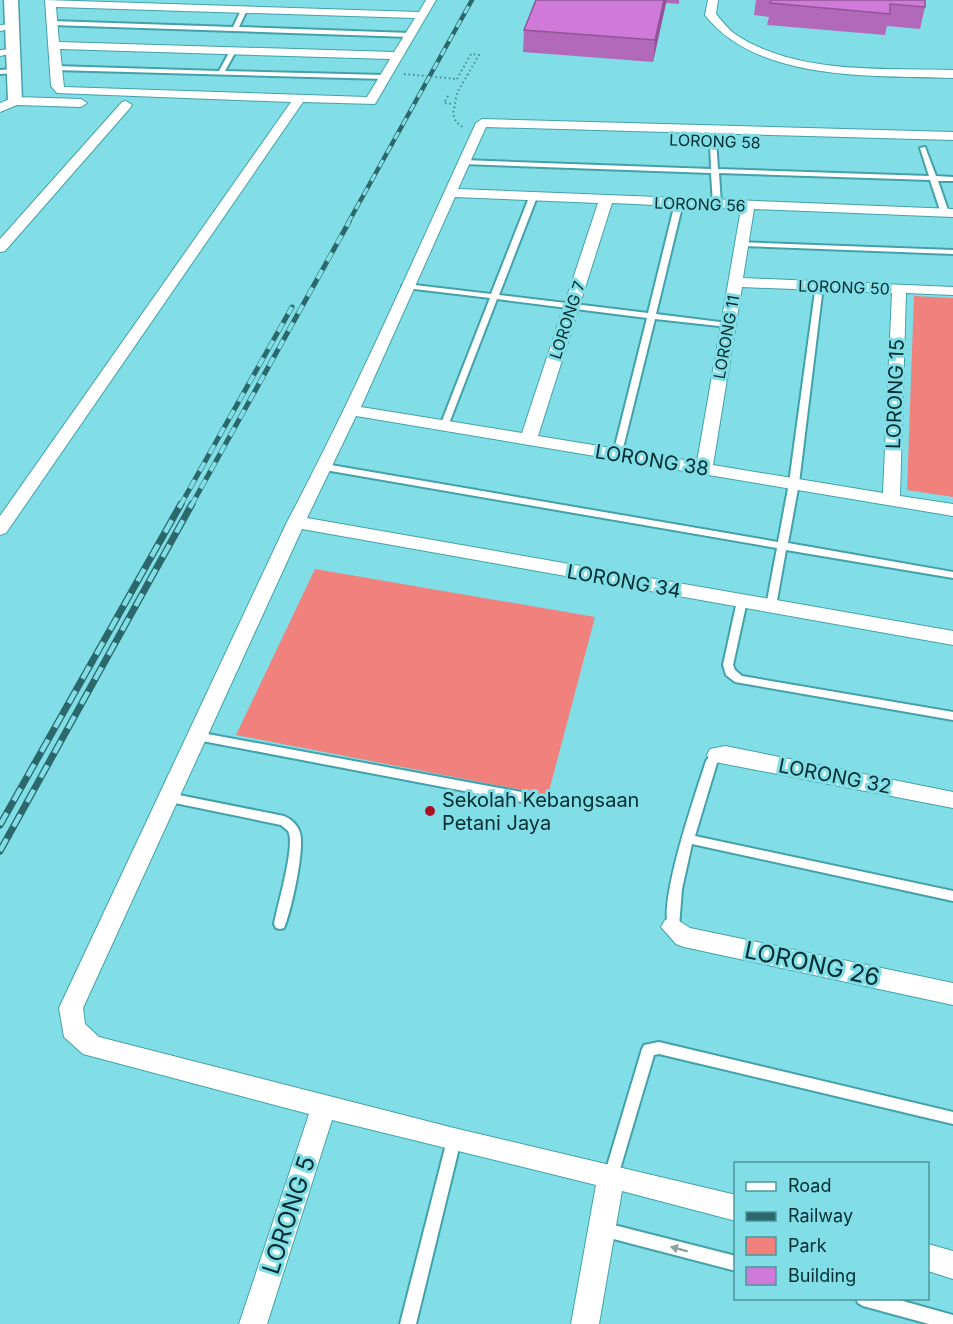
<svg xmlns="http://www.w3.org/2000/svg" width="953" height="1324" viewBox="0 0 953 1324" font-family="Inter,sans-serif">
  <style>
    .green { fill: #f0817d }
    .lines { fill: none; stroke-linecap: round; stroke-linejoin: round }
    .service-casing { stroke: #42a1aa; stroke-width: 4 }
    .minor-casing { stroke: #42a1aa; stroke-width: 2 }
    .tertiary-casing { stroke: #42a1aa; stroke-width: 3 }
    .path { stroke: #458a8f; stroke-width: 2; stroke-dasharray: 1.5 3; stroke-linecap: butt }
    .service { fill: #fff; fill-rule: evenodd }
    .minor { fill: #fff; fill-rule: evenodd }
    .tertiary { fill: #fff; fill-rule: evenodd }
    .rail-far2-casing { stroke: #2b676b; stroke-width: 4.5 }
    .rail-far1-casing { stroke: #2b676b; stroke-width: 5 }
    .rail-casing { stroke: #2b676b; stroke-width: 7 }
    .rail-far2 { stroke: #81dee6; stroke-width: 3; stroke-dasharray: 8; stroke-linecap: butt }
    .rail-far1 { stroke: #81dee6; stroke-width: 4; stroke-dasharray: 10; stroke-linecap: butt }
    .rail { stroke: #81dee6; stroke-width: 4.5; stroke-dasharray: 14; stroke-linecap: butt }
    .path-bridge { stroke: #458a8f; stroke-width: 2; stroke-dasharray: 1.5 3; stroke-linecap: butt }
    .wall { fill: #b269ba }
    .shaded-wall { fill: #915597 }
    .building { fill: #cf7ad8; stroke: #915597; stroke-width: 1.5 }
    .oneway { fill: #8da0a2 }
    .poi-dot { fill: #a81123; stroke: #81dee6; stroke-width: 2 }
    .labels { text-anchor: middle; stroke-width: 6; stroke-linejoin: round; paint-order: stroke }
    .far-street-label { font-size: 16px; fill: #022d30; stroke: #81dee6 }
    .street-label { font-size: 20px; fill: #022d30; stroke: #81dee6 }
    .poi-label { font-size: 20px; fill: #022d30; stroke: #81dee6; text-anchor: start }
    .near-street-label { font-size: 24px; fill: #022d30; stroke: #81dee6 }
  </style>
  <rect width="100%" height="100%" fill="#81dee6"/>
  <path class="green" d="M 914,296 L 953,298 L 953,497 L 907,490 Z
    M 315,569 L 595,617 L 548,795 L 236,735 Z"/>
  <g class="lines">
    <defs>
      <path id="service" d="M 244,8 L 247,10 L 239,27 L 410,33 L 413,35 L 410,37 L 52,25 L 49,23 L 52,21 L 233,27 L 241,10 Z
        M 233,49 L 236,51 L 225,71 L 385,75 L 388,77 L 385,79 L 55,70 L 52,68 L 55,66 L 219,71 L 230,51 Z
        M 0,70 L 14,69 L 17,71 L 14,73 L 0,74 Z
        M 713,139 L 716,141 L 718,169 L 929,176 L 920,148 L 925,147 L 936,176 L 953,177 L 953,181 L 938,181 L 949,213 L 945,215 L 941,213 L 930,180 L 719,173 L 721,205 L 717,207 L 713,205 L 711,173 L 463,164 L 460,162 L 463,160 L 711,169 L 710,141 Z
        M 530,195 L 537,197 L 499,295 L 648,313 L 675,203 L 679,201 L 683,203 L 656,314 L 728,323 L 732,325 L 728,327 L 655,319 L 621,456 L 615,456 L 613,454 L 647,318 L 497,299 L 448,426 L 444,429 L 440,426 L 490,298 L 406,288 L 402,286 L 406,284 L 491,294 Z
        M 738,242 L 953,250 L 953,254 L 741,246 L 737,244 Z
        M 816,284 L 819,284 L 823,286 L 799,483 L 788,543 L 953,572 L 953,578 L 786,550 L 776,606 L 771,609 L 766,606 L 777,548 L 325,470 L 320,467 L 325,464 L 778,542 L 789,483 Z
        M 742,598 L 747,601 L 733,665 L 735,670 L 742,676 L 953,712 L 953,720 L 735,682 L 726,675 L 723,665 L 737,601 Z
        M 197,732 L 543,796 L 547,798 L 549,801 L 547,804 L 543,806 L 197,740 L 193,739 L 191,736 L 193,733 Z
        M 717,751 L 721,752 L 723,755 L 717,763 L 695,836 L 953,891 L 953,901 L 692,844 L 682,889 L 679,927 L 677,931 L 673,932 L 669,931 C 657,903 696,793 706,761 L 713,752 Z
        M 169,793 L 284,816 C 291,819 298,825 300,833 C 305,849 291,912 284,928 L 280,929 L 276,928 L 274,924 C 277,907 296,844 288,831 C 287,830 282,826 281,825 L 165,801 L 163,798 L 165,795 Z
        M 659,1042 L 953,1112 L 953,1124 L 659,1054 L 654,1055 L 618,1176 L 616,1181 L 611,1183 L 606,1181 L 604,1176 L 642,1049 L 644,1045 Z
        M 454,1133 L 459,1135 L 461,1140 L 416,1324 L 400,1324 L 447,1140 L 449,1135 Z
        M 602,1222 L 736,1256 L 736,1271 L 602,1236 L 597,1234 L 595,1229 L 597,1224 Z
        M 856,1298 L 892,1298 L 953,1315 L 953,1324 L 929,1324 L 863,1306 L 858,1303 Z"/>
      <path id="minor" d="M 45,0 L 419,12 L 426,0 L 436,0 L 375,104 L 303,102 L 6,533 L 0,535 L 0,516 L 291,102 L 57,93 L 51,86 ZM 56,7 L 415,18 L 394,52 L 59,42 ZM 60,49 L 390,59 L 367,97 L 64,87 Z
        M 708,0 L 718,0 L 716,14 C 722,21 728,29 735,34 C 796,75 883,68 953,70 L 953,78 C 875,75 758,83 705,15 Z
        M 0,25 L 12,24 L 18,27 L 0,31 Z
        M 0,50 L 13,49 L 19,52 L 0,56 Z
        M 15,97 L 81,99 L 87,103 L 81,107 L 17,105 L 0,112 L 0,103 Z
        M 126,101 L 132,105 L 130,108 L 5,251 L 0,252 L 0,239 L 122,102 Z
        M 482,119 L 953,132 L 953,140 L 486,127 L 458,189 L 953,209 L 953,217 L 754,209 L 743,278 L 953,287 L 953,295 L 906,293 L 900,496 L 953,504 L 953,516 L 356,416 L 307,518 L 953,631 L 953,645 L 302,529 L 83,1008 L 85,1024 L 99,1037 L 454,1128 L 736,1195 L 736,1221 L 622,1191 L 599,1324 L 571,1324 L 596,1185 L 332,1120 L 267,1324 L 239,1324 L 309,1114 L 83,1054 L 64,1037 L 59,1008 L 287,522 C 356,392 415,255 476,123 ZM 455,197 L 598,203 L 522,433 L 361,407 ZM 612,203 L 741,209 L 697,462 L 538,436 ZM 742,287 L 892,293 L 883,493 L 713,465 Z
        M 725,746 L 953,792 L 953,808 L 710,761 L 707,755 L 710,749 Z
        M 673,917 L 690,928 L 953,983 L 953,1005 L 684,947 L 676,944 L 661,927 L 665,920 Z
        M 928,1244 L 953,1251 L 953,1279 L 928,1271 Z"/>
      <path id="tertiary" d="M 4,0 L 18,0 L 22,101 L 15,105 L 8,101 Z"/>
    </defs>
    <use href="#service" class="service-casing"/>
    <use href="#minor" class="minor-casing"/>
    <use href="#tertiary" class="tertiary-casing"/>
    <path class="path" d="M 457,79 L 471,54 L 479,55 L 457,93 L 453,114 L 456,122 L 464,128
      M 448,96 L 444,103 L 452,104"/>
    <use href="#service" class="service"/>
    <use href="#minor" class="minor"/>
    <use href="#tertiary" class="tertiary"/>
    <defs>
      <path id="rail-far2" d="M 348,223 L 472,0"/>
      <path id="rail-far1" d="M 180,506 L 292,307
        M 191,506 L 349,222"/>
      <path id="rail" d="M 0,825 L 181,504
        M 0,851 L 192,504"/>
    </defs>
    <use href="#rail-far2" class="rail-far2-casing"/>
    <use href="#rail-far1" class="rail-far1-casing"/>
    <use href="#rail" class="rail-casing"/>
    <use href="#rail-far2" class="rail-far2"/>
    <use href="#rail-far1" class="rail-far1"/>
    <use href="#rail" class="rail"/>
    <path class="path-bridge" d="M 404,74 L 457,79"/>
  </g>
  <path class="wall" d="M 536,0 L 679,0 L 679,4 L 666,3 L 653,62 L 523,52 L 524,30 Z
    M 756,0 L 925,0 L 925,7 L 920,29 L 887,26 L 885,35 L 767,25 L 769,17 L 754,15 Z"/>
  <path class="shaded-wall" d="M 664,0 L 667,0 L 666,3 L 653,62 L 655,40 Z"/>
  <path class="building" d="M 536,0 L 664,0 L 655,40 L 524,30 Z
    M 771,0 L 925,0 L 925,7 L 890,4 L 890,14 L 770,3 Z"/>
  <defs><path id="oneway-solid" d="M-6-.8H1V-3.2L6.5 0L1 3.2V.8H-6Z" transform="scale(1.5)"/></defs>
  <use class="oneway" href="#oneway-solid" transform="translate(679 1249) rotate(-165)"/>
  <circle class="poi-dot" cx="430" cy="811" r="6"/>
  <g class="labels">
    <g class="far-street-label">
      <text transform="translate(715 141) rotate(2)" y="6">LORONG 58</text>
      <text transform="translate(700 204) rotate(2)" y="6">LORONG 56</text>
      <text transform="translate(844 287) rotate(2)" y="6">LORONG 50</text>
      <text transform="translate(567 320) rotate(-72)" y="6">LORONG 7</text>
      <text transform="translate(726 337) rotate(-80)" y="6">LORONG 11</text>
    </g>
    <g class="street-label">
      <text transform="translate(895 394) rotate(-88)" y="7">LORONG 15</text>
      <text transform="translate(652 460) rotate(9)" y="7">LORONG 38</text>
      <text transform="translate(624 581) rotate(10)" y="7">LORONG 34</text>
      <text transform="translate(835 776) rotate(11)" y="7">LORONG 32</text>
    </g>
    <g class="poi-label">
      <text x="442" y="807">Sekolah Kebangsaan<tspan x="442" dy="23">Petani Jaya</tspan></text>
    </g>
    <g class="near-street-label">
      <text transform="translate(812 964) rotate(12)" y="8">LORONG 26</text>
      <text transform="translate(289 1215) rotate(-72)" y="8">LORONG 5</text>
    </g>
  </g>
  <rect x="734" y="1162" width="195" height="138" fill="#81dee6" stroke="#4e979d" stroke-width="1.5"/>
  <rect x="746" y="1182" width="30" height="9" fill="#ffffff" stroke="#4e979d" stroke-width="1.5"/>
  <text x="788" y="1192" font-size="18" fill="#022d30">Road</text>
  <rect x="746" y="1212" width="30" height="9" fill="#2b676b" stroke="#4e979d" stroke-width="1.5"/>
  <text x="788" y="1222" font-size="18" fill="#022d30">Railway</text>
  <rect x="746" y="1237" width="30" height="18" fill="#f0817d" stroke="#4e979d" stroke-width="1.5"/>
  <text x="788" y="1252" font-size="18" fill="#022d30">Park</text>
  <rect x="746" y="1267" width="30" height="18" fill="#cf7ad8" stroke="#4e979d" stroke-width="1.5"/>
  <text x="788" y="1282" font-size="18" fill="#022d30">Building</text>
</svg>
